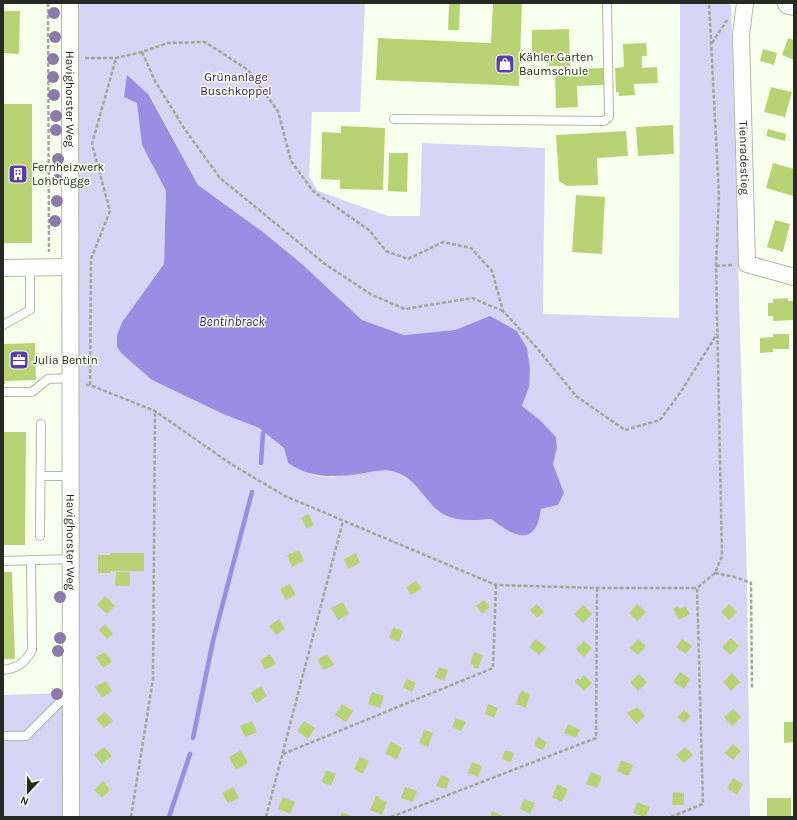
<svg xmlns="http://www.w3.org/2000/svg" width="797" height="820" viewBox="0 0 797 820" font-family="Karla,sans-serif">
  <style>
    .green { fill: #d7d4f5; fill-rule: evenodd }
    .water { fill: #9b8de4 }
    .lines { fill: none; stroke-linecap: round; stroke-linejoin: round }
    .stream { stroke: #9b8de4; stroke-width: 4.5 }
    .building { fill: #b8d373 }
    .service-casing { stroke: #b1b8a4; stroke-width: 10 }
    .minor-casing { stroke: #b1b8a4; stroke-width: 18 }
    .secondary-casing { stroke: #b1b8a4; stroke-width: 24 }
    .path { stroke: #a3a79a; stroke-width: 2.5; stroke-dasharray: 4 2; stroke-linecap: butt }
    .service { stroke: #fff; stroke-width: 8 }
    .minor { stroke: #fff; stroke-width: 16 }
    .secondary { stroke: #fff; stroke-width: 22 }
    .tree { fill: #8c7aab }
    .labels { text-anchor: middle; stroke-width: 3; stroke-linejoin: round; paint-order: stroke }
    .poi-label { font-size: 12px; fill: #272a22; stroke: #f9ffed; text-anchor: start }
    .park-label { font-size: 12px; fill: #330d75; stroke: #f9ffed }
    .street-label { font-size: 12px; fill: #272a22; stroke: #f9ffed }
    .water-label { font-size: 13px; font-style: italic; fill: #3a1a7f; stroke: #f9ffed }
  </style>
  <rect width="100%" height="100%" fill="#f9ffed"/>
  <path class="green" d="M 78,3 L 365,3 L 360,112 L 312,112 L 309,176 L 318,191 L 388,216 L 420,216 L 422,143 L 545,148 L 543,314 L 679,318 L 680,3 L 725,3 L 731,5 L 747,582 L 750,817 L 78,817 ZM 150,95 L 198,185 L 263,232 L 302,264 L 362,320 L 403,335 L 455,330 L 490,316 L 529,387 L 522,406 L 540,420 L 556,437 L 557,448 L 553,464 L 564,493 L 558,505 L 541,509 C 540,515 539,522 536,527 C 525,546 503,528 491,519 L 466,520 L 425,495 L 414,483 L 395,472 L 379,470 L 332,477 L 317,476 L 295,468 L 288,463 L 284,448 L 259,428 L 223,414 L 152,380 L 122,354 L 117,347 L 117,335 L 122,322 L 164,264 L 166,191 L 142,145 L 137,103 Z
    M 65,693 L 63,817 L 3,817 L 3,695 Z"/>
  <path class="water" d="M 127,75 L 149,95 L 198,185 L 263,232 L 302,264 L 362,320 L 404,335 L 455,330 L 490,316 L 517,331 L 527,348 L 530,369 L 529,387 L 522,406 L 540,420 L 556,437 L 557,448 L 553,464 L 564,493 L 558,505 L 541,509 C 540,515 539,522 536,527 C 525,546 503,528 491,519 C 476,520 457,522 443,514 C 425,503 419,480 395,472 C 385,469 375,471 365,473 C 338,477 312,480 288,463 L 284,448 L 259,428 L 223,414 L 152,380 L 122,354 L 117,347 L 117,335 L 122,322 L 164,264 L 166,191 L 142,145 L 137,103 L 124,97 Z"/>
  <g class="lines">
    <path class="stream" d="M 261,463 L 263,433
      M 193,738 L 213,641 L 252,492
      M 169,817 L 190,754"/>
  </g>
  <path class="building" d="M 493,3 L 522,3 L 519,86 L 376,80 L 378,38 L 491,43 Z
    M 449,4 L 460,4 L 459,30 L 448,30 Z
    M 3,11 L 20,11 L 19,54 L 3,53 Z
    M 569,29 L 570,66 L 549,66 L 549,53 L 532,53 L 532,30 Z
    M 788,38 L 794,40 L 794,60 L 782,55 Z
    M 646,43 L 647,56 L 642,56 L 642,68 L 657,67 L 658,83 L 634,84 L 635,95 L 619,96 L 619,92 L 616,92 L 615,68 L 624,67 L 623,44 Z
    M 763,49 L 777,53 L 774,65 L 760,61 Z
    M 604,68 L 604,85 L 577,86 L 578,107 L 556,108 L 555,76 L 568,75 L 568,69 Z
    M 771,87 L 792,92 L 785,117 L 764,112 Z
    M 3,104 L 32,104 L 32,243 L 3,243 Z
    M 673,125 L 674,154 L 638,156 L 636,127 Z
    M 341,126 L 385,128 L 383,190 L 340,189 L 340,180 L 321,179 L 322,132 L 341,133 Z
    M 768,129 L 786,134 L 785,141 L 766,136 Z
    M 626,131 L 628,156 L 597,158 L 598,185 L 567,186 L 559,181 L 556,135 Z
    M 389,153 L 408,153 L 407,192 L 388,191 Z
    M 773,163 L 794,169 L 793,196 L 766,188 Z
    M 576,195 L 605,197 L 602,254 L 572,252 Z
    M 775,220 L 790,224 L 783,252 L 767,247 Z
    M 788,298 L 788,301 L 794,301 L 794,320 L 773,321 L 773,316 L 768,316 L 768,303 L 773,303 L 773,299 Z
    M 773,334 L 789,334 L 789,349 L 773,349 L 773,352 L 760,353 L 760,338 L 773,337 Z
    M 35,343 L 36,380 L 5,381 L 5,384 L 3,384 L 4,344 Z
    M 3,432 L 26,432 L 25,545 L 3,545 Z
    M 308,514 L 314,525 L 307,529 L 301,518 Z
    M 299,550 L 304,561 L 292,567 L 287,555 Z
    M 111,553 L 144,553 L 144,571 L 111,571 L 111,573 L 98,573 L 98,555 L 111,555 Z
    M 356,553 L 360,563 L 348,569 L 344,559 Z
    M 3,572 L 12,572 L 15,659 L 3,659 Z
    M 116,572 L 130,572 L 130,586 L 115,586 Z
    M 416,581 L 422,588 L 411,595 L 406,587 Z
    M 290,584 L 296,595 L 286,600 L 280,589 Z
    M 105,596 L 115,606 L 107,614 L 97,605 Z
    M 484,600 L 490,607 L 482,614 L 476,606 Z
    M 343,602 L 349,614 L 338,620 L 331,608 Z
    M 537,604 L 544,612 L 537,618 L 530,610 Z
    M 637,604 L 646,612 L 637,621 L 629,613 Z
    M 729,604 L 737,612 L 729,620 L 721,612 Z
    M 583,605 L 592,614 L 583,623 L 574,614 Z
    M 678,606 L 680,609 L 685,606 L 690,614 L 679,620 L 673,609 Z
    M 279,619 L 285,629 L 276,635 L 269,626 Z
    M 105,624 L 113,634 L 107,639 L 99,630 Z
    M 393,627 L 403,631 L 399,642 L 389,638 Z
    M 731,638 L 739,646 L 730,655 L 722,647 Z
    M 536,639 L 546,647 L 539,655 L 529,647 Z
    M 638,639 L 646,646 L 638,655 L 630,648 Z
    M 682,639 L 692,646 L 686,654 L 676,647 Z
    M 584,641 L 592,648 L 584,657 L 576,649 Z
    M 105,652 L 112,662 L 103,668 L 96,657 Z
    M 474,652 L 483,655 L 478,669 L 473,667 L 474,665 L 470,664 Z
    M 270,654 L 276,664 L 265,670 L 260,660 Z
    M 327,654 L 334,665 L 324,670 L 317,660 Z
    M 439,667 L 448,670 L 444,681 L 435,677 Z
    M 680,672 L 690,679 L 684,689 L 673,682 Z
    M 732,673 L 740,682 L 731,691 L 723,682 Z
    M 639,674 L 647,682 L 638,691 L 630,682 Z
    M 584,675 L 592,683 L 584,691 L 574,681 L 578,678 L 580,680 Z
    M 407,679 L 416,683 L 412,692 L 403,687 Z
    M 106,681 L 112,691 L 102,698 L 95,687 Z
    M 261,686 L 267,696 L 257,703 L 250,693 Z
    M 521,691 L 530,694 L 526,708 L 516,704 Z
    M 372,692 L 384,696 L 380,708 L 368,704 Z
    M 342,704 L 353,711 L 346,722 L 335,715 Z
    M 488,704 L 498,708 L 494,718 L 485,714 Z
    M 637,707 L 645,716 L 636,724 L 627,713 Z
    M 733,709 L 741,717 L 732,726 L 724,717 Z
    M 684,710 L 691,716 L 684,723 L 677,717 Z
    M 105,712 L 113,721 L 104,728 L 96,719 Z
    M 456,718 L 466,722 L 461,731 L 452,727 Z
    M 252,721 L 257,732 L 245,737 L 240,726 Z
    M 304,721 L 315,728 L 308,739 L 297,731 Z
    M 784,722 L 794,722 L 794,742 L 784,743 Z
    M 568,724 L 580,730 L 576,738 L 564,733 Z
    M 424,730 L 433,733 L 428,747 L 419,743 Z
    M 538,737 L 547,742 L 543,750 L 534,746 Z
    M 391,741 L 402,748 L 397,759 L 385,754 Z
    M 733,744 L 741,751 L 733,760 L 724,753 Z
    M 104,747 L 112,756 L 102,764 L 94,755 Z
    M 685,747 L 693,755 L 684,763 L 676,755 Z
    M 241,750 L 248,763 L 236,770 L 229,757 Z
    M 505,750 L 514,753 L 511,762 L 502,759 Z
    M 360,757 L 369,761 L 363,774 L 354,769 Z
    M 621,760 L 633,765 L 628,776 L 617,771 Z
    M 472,762 L 482,766 L 478,777 L 468,773 Z
    M 326,770 L 336,774 L 331,786 L 322,782 Z
    M 591,772 L 602,777 L 597,788 L 586,784 Z
    M 441,775 L 450,779 L 446,789 L 436,786 Z
    M 733,778 L 743,784 L 737,795 L 727,788 Z
    M 103,781 L 110,790 L 102,798 L 94,790 Z
    M 557,784 L 568,789 L 562,802 L 552,797 Z
    M 233,787 L 239,798 L 228,803 L 222,793 Z
    M 405,787 L 417,791 L 413,802 L 401,798 Z
    M 673,792 L 684,793 L 684,805 L 672,805 Z
    M 376,796 L 380,797 L 379,799 L 387,802 L 382,815 L 370,810 Z
    M 283,797 L 295,802 L 290,814 L 278,809 Z
    M 767,798 L 791,798 L 791,817 L 767,817 Z
    M 524,799 L 535,803 L 530,814 L 520,809 Z
    M 637,802 L 650,807 L 645,817 L 633,813 Z
    M 492,811 L 505,817 L 490,817 Z
    M 342,812 L 354,817 L 340,817 Z"/>
  <g class="lines">
    <defs>
      <path id="service" d="M 394,119 L 604,121 L 609,117 L 607,3
        M 3,325 L 30,310 L 30,268
        M 3,392 L 32,392 L 48,379 L 71,378
        M 41,476 L 71,476
        M 40,536 L 41,424
        M 3,561 L 72,559
        M 3,670 C 18,668 25,663 32,650 L 31,560
        M 3,736 L 26,736 L 70,692"/>
      <g id="minor">
        <path id="s1" d="M 70,3 L 71,817"/>
        <path id="s2" d="M 745,3 L 741,35 L 747,264 L 794,277"/>
        <path d="M 3,268 L 70,267"/>
      </g>
      <path id="secondary" d="M 789,3 L 794,4"/>
    </defs>
    <use href="#service" class="service-casing"/>
    <use href="#minor" class="minor-casing"/>
    <use href="#secondary" class="secondary-casing"/>
    <path class="path" d="M 48,3 L 49,252
      M 712,43 L 727,20
      M 142,52 L 155,81 L 184,128 L 220,178 L 325,264 L 372,295 L 405,309 L 472,298 L 503,311
      M 85,58 L 116,58 L 142,52 L 168,43 L 205,42 L 248,70 L 278,111 L 291,161 L 313,191 L 369,230 L 386,251 L 408,259 L 443,242 L 471,248 L 492,271 L 503,311 L 537,348 L 576,396 L 625,430 L 660,420 L 682,390 L 717,334
      M 716,266 L 732,265
      M 86,385 L 90,385 L 155,411 L 231,464 L 285,496 L 496,585 L 597,588 L 697,588
      M 90,385 L 91,259 L 110,211 L 92,144 L 116,58
      M 715,573 L 735,577 L 751,583 L 752,688
      M 283,754 L 493,668 L 496,585
      M 131,817 L 153,679 L 155,412
      M 266,817 L 343,521
      M 391,817 L 596,738 L 597,588
      M 671,817 L 703,804 L 697,588 L 715,573 L 722,556 L 716,266 L 719,195 L 709,3"/>
    <use href="#service" class="service"/>
    <use href="#minor" class="minor"/>
    <use href="#secondary" class="secondary"/>
  </g>
  <g class="tree">
    <circle cx="54" cy="13" r="6"/>
    <circle cx="55" cy="37" r="6"/>
    <circle cx="53" cy="59" r="6"/>
    <circle cx="53" cy="77" r="6"/>
    <circle cx="54" cy="95" r="6"/>
    <circle cx="56" cy="116" r="6"/>
    <circle cx="56" cy="130" r="6"/>
    <circle cx="58" cy="159" r="6"/>
    <circle cx="57" cy="180" r="6"/>
    <circle cx="57" cy="201" r="6"/>
    <circle cx="55" cy="221" r="6"/>
    <circle cx="60" cy="597" r="6"/>
    <circle cx="60" cy="638" r="6"/>
    <circle cx="58" cy="651" r="6"/>
    <circle cx="57" cy="694" r="6"/>
  </g>
  <defs>
    <symbol id="shop-square" viewBox="-11 -11 22 22"><rect x="-9" y="-9" width="18" height="18" rx="4" fill="#5b3bb3" stroke="#f9ffed"/><path d="M-5-2.5h2.3a2.7 3.5 0 0 1 5.4 0H5L5.5 6h-11ZM-1.5-2.5h3a1.5 2.3 0 0 0-3 0Z" fill="#fff"/></symbol>
    <symbol id="building-square" viewBox="-11 -11 22 22"><rect x="-9" y="-9" width="18" height="18" rx="4" fill="#5b3bb3" stroke="#f9ffed"/><path d="M-4-6H4V6H1V3H-1V6H-4ZM-2.5-4.3h1.7v1.8h-1.7ZM.8-4.3h1.7v1.8H.8ZM-2.5-1h1.7V.8h-1.7ZM.8-1h1.7V.8H.8Z" fill="#fff"/></symbol>
    <symbol id="office-square" viewBox="-11 -11 22 22"><rect x="-9" y="-9" width="18" height="18" rx="4" fill="#5b3bb3" stroke="#f9ffed"/><path d="M-6-3h4V-5.5h4V-3h4V5H-6ZM-1-4.5V-3h2v-1.5ZM-6 0V1H6V0Z" fill="#fff"/></symbol>
  </defs>
  <g fill-rule="evenodd">
    <use href="#shop-square" x="494" y="53" width="22" height="22"/>
    <use href="#building-square" x="7" y="163" width="22" height="22"/>
    <use href="#office-square" x="8" y="349" width="22" height="22"/>
  </g>
  <g class="labels">
    <g class="poi-label">
      <text x="519" y="61">Kähler Garten<tspan x="519" dy="14">Baumschule</tspan></text>
      <text x="32" y="171">Fernheizwerk<tspan x="32" dy="14">Lohbrügge</tspan></text>
      <text x="33" y="364">Julia Bentin</text>
    </g>
    <g class="park-label">
      <text x="236" y="81">Grünanlage<tspan x="236" dy="14">Buschkoppel</tspan></text>
    </g>
    <g class="street-label">
      <text dy="4" stroke="none"><textPath href="#s1" startOffset="96">Havighorster Weg</textPath></text>
      <text dy="4" stroke="none"><textPath href="#s2" startOffset="155">Tienradestieg</textPath></text>
      <text dy="4" stroke="none"><textPath href="#s1" startOffset="539">Havighorster Weg</textPath></text>
    </g>
    <g class="water-label">
      <text x="232" y="326">Bentinbrack</text>
    </g>
  </g>
  <rect width="797" height="820" fill="none" stroke="#272a22" stroke-width="8"/>
  <g transform="translate(28 792) rotate(202)" stroke="#f9ffed" stroke-width="3" paint-order="stroke">
  <path d="M0-3L7 15L0 10L-7 15Z" fill="#272a22"/>
  <text y="-6" font-size="11" font-weight="bold" text-anchor="middle" fill="#272a22">N</text>
  </g>
</svg>
